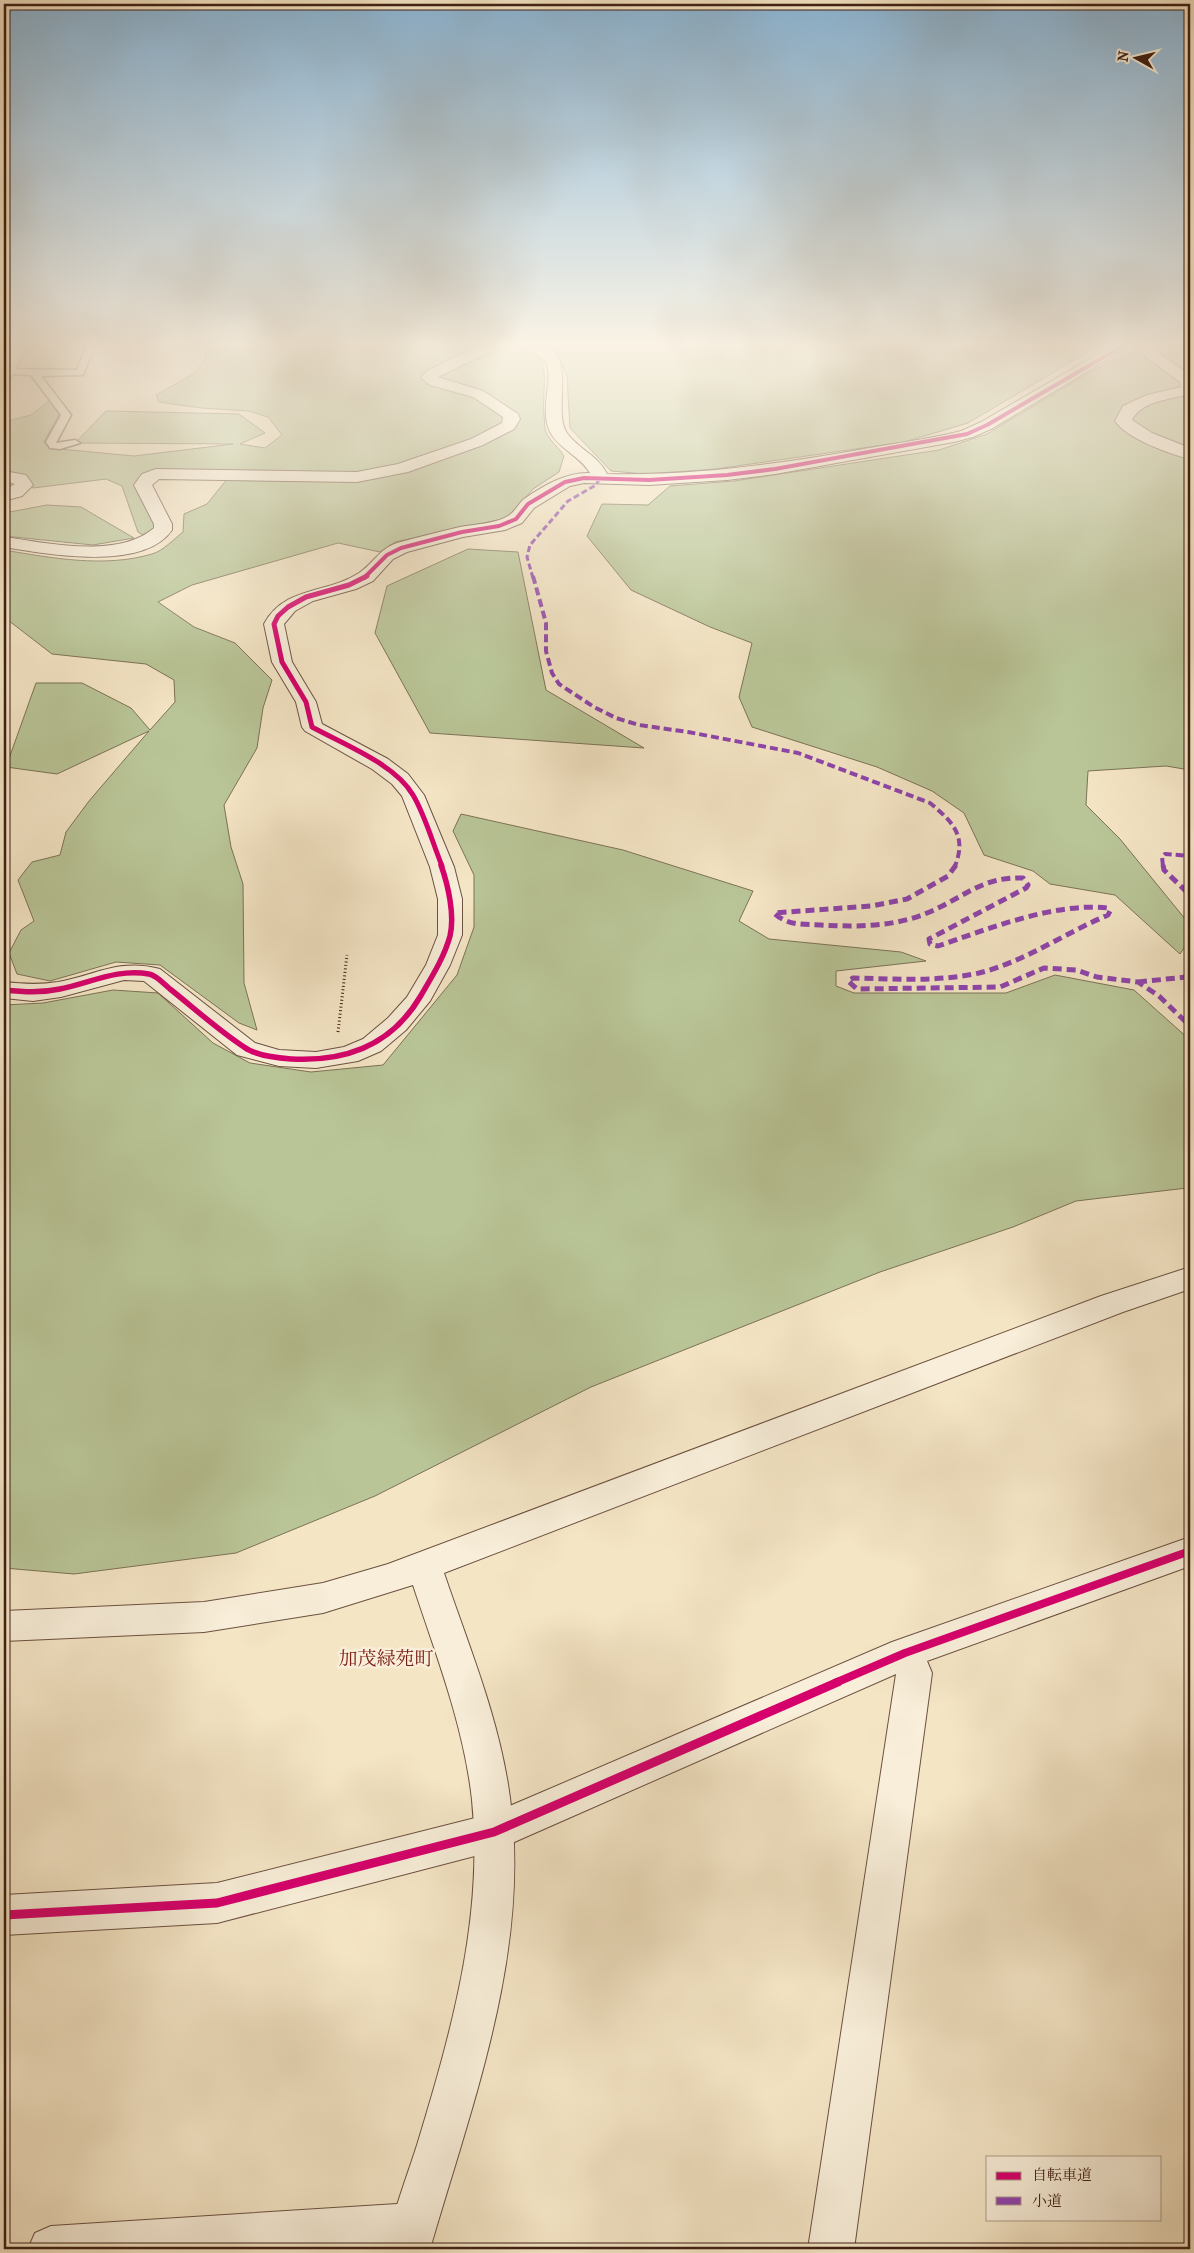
<svg xmlns="http://www.w3.org/2000/svg" width="1194" height="2253" viewBox="0 0 1194 2253" font-family="'IM FELL French Canon','Noto Serif JP',serif">
  <style>
    .green { fill: #b9c597; stroke: #7c7256 }
    .lines { fill: none; stroke-linecap: round; stroke-linejoin: round }
    .service-casing { stroke: #6c5140; stroke-width: 3 }
    .minor-casing { stroke: #6c5140; stroke-width: 2 }
    .tertiary-casing { stroke: #6c5140; stroke-width: 2 }
    .path { stroke: #3f2014; stroke-width: 3; stroke-dasharray: 1 2.5; stroke-linecap: butt }
    .service { fill: #f8eed9; fill-rule: evenodd }
    .minor { fill: #f8eed9; fill-rule: evenodd }
    .tertiary { fill: #f8eed9; fill-rule: evenodd }
    .quiet-far2 { stroke: #8e44ad; stroke-width: 3; stroke-dasharray: 6 3; stroke-linecap: butt }
    .quiet-far1 { stroke: #8e44ad; stroke-width: 4; stroke-dasharray: 8 4; stroke-linecap: butt }
    .quiet { stroke: #8e44ad; stroke-width: 5; stroke-dasharray: 9 5; stroke-linecap: butt }
    .cycleway-far4-casing { stroke: #f8eed9; stroke-width: 5.5 }
    .cycleway-far3-casing { stroke: #f8eed9; stroke-width: 8 }
    .cycleway-far2-casing { stroke: #f8eed9; stroke-width: 9 }
    .cycleway-far1-casing { stroke: #f8eed9; stroke-width: 11 }
    .cycleway-casing { stroke: #f8eed9; stroke-width: 12 }
    .cycleway-far4 { stroke: #d6006c; stroke-width: 4 }
    .cycleway-far3 { stroke: #d6006c; stroke-width: 5 }
    .cycleway-far2 { stroke: #d6006c; stroke-width: 5.5 }
    .cycleway-far1 { stroke: #d6006c; stroke-width: 8 }
    .cycleway { stroke: #d6006c; stroke-width: 9 }
    .labels { text-anchor: middle; stroke-width: 5; stroke-linejoin: round; paint-order: stroke }
    .near-quarter-label { font-size: 19px; fill: #7a1f14; stroke: #f8eed9 }
  </style>
  <rect width="100%" height="100%" fill="#f4e5c5"/>
  <filter id="stains"><feTurbulence type="fractalNoise" baseFrequency=".004" numOctaves="4"/><feColorMatrix values="0 0 0 0 .2 0 0 0 0 .09 0 0 0 0 .02 0 0 0 .5 -.17"/></filter>
  <radialGradient id="worn" r=".72"><stop offset=".6" stop-color="#630" stop-opacity="0"/><stop offset="1" stop-color="#630" stop-opacity=".3"/></radialGradient>
  <path class="green" d="M 201,347 L 473,347 L 458,353 L 428,373 C 451,384 490,400 505,420 L 501,425 L 475,440 L 400,466 L 358,475 L 146,474 L 158,523 L 154,535 L 143,535 L 138,532 L 122,486 L 106,479 L 33,488 C 28,475 17,474 4,475 L 4,422 L 31,415 L 50,400 L 59,414 L 44,442 L 49,448 L 134,456 L 233,444 L 75,443 L 106,411 L 239,414 L 265,433 L 240,444 L 265,448 L 282,435 L 268,417 L 249,411 L 201,408 L 159,402 L 156,395 L 193,374 L 205,360 L 205,351 Z
    M 498,347 C 559,347 541,373 544,416 C 545,421 544,428 546,432 C 549,440 559,448 564,456 L 559,472 L 533,489 L 507,518 L 395,542 L 380,552 L 338,543 L 192,585 L 158,602 L 194,627 L 235,643 L 272,680 L 263,708 L 257,748 L 224,805 L 231,847 L 243,884 L 244,983 L 257,1030 L 239,1023 L 160,965 L 116,962 L 50,981 L 17,974 L 9,953 L 21,930 L 34,921 L 18,880 L 32,862 L 60,855 L 66,832 L 89,801 L 149,731 L 57,774 L 6,767 L 36,683 L 82,683 L 131,708 L 150,730 L 175,702 L 174,680 L 146,664 L 52,654 L 4,617 L 4,550 C 51,558 105,568 152,554 C 163,551 174,539 183,532 L 184,514 L 207,504 L 228,478 L 357,479 L 454,453 L 516,415 C 495,394 465,388 438,381 L 436,374 Z
    M 552,347 L 1096,347 L 968,423 L 904,442 L 716,469 L 645,474 L 611,471 L 570,428 L 567,376 L 555,348 Z
    M 1142,347 L 1190,347 L 1190,770 L 1166,766 L 1088,771 L 1086,805 L 1120,839 L 1190,925 L 1190,939 L 1180,954 L 1115,895 L 1050,884 L 1033,871 L 984,855 L 964,813 L 932,791 L 877,767 L 752,727 L 739,697 L 752,643 L 710,627 L 631,590 L 587,536 L 602,504 L 648,505 L 670,486 L 734,481 L 939,450 L 987,434 L 1080,378 L 1118,357 Z
    M 47,505 L 81,507 L 134,538 L 93,545 L 4,536 L 4,513 Z
    M 468,549 L 518,552 L 546,690 L 644,748 L 430,733 L 375,633 L 387,586 Z
    M 461,814 L 623,850 L 753,891 L 739,921 L 769,939 L 901,952 L 926,961 L 836,971 L 836,986 L 854,993 L 1006,993 L 1055,975 L 1134,990 L 1190,1040 L 1190,1182 L 1187,1188 L 1076,1201 L 1013,1227 L 880,1272 L 591,1387 L 375,1496 L 236,1553 L 74,1574 L 4,1568 L 4,1005 L 43,1003 L 113,990 L 158,993 L 213,1043 L 250,1063 L 311,1072 L 383,1065 L 457,975 L 474,927 L 474,875 L 453,831 Z"/>
  <g class="lines">
    <defs>
      <path id="service" d="M 86,347 L 94,347 L 83,375 L 41,376 L 71,415 L 56,443 L 75,440 L 80,443 L 60,449 L 50,448 L 46,442 L 61,415 L 31,375 L 7,374 L 4,373 L 4,369 L 77,370 Z"/>
      <path id="minor" d="M 13,347 L 27,347 L 12,377 L 9,380 L 4,382 L 4,363 Z
        M 476,347 L 495,347 L 493,350 L 438,377 L 483,391 L 518,414 L 520,419 L 514,429 L 483,445 L 408,472 L 357,482 L 159,479 L 152,485 L 172,524 L 172,530 C 143,572 47,554 4,547 L 4,537 C 48,543 118,559 154,528 L 154,524 L 134,485 L 142,474 L 156,469 L 357,472 L 398,464 L 471,439 L 502,423 L 503,417 L 473,397 L 430,385 L 421,378 L 427,371 Z
        M 525,347 C 531,347 538,346 544,347 C 577,354 552,411 567,433 C 578,449 598,455 607,474 C 690,476 771,465 853,451 C 889,444 926,440 961,431 L 981,422 L 1110,347 L 1128,347 L 993,428 L 973,437 L 954,442 L 775,474 L 727,480 L 649,485 L 584,483 L 570,486 L 534,508 L 522,523 L 505,530 L 463,537 L 407,552 L 393,559 L 373,581 L 356,589 L 313,601 L 295,611 L 284,624 L 292,662 L 316,702 L 322,724 L 388,759 L 408,774 L 424,795 L 454,867 L 462,899 L 462,935 L 450,965 L 430,1001 L 406,1030 L 381,1051 L 358,1061 L 316,1068 L 279,1066 L 237,1055 L 144,981 L 124,980 L 61,997 L 33,1001 L 4,998 L 4,982 C 23,984 39,985 58,982 C 96,975 119,958 160,969 L 255,1043 L 279,1050 L 316,1052 L 344,1047 L 363,1039 L 388,1018 L 407,997 L 426,965 L 438,935 L 438,899 L 430,867 L 402,796 L 392,784 L 372,769 L 305,731 L 302,727 L 296,702 L 272,662 L 264,624 C 284,586 327,594 359,573 C 373,564 379,549 397,543 C 418,537 439,532 460,527 C 476,524 494,524 508,516 C 515,512 518,504 524,499 C 543,486 566,472 590,473 C 580,456 559,449 550,432 C 539,410 554,376 546,363 C 541,354 530,354 525,347 Z
        M 1133,347 L 1150,347 L 1190,375 L 1190,394 C 1171,399 1141,401 1132,420 L 1152,433 L 1190,448 L 1190,459 C 1170,454 1127,439 1115,421 L 1123,406 L 1147,395 L 1181,387 L 1180,382 Z
        M 4,471 L 26,475 L 33,485 L 22,496 L 4,501 L 4,490 L 15,484 L 4,481 Z
        M 1190,1537 L 1190,1566 L 927,1661 L 932,1673 L 854,2249 L 808,2249 L 896,1674 L 494,1851 L 217,1923 L 4,1935 L 4,1895 L 217,1883 L 491,1814 L 892,1642 Z
        M 413,2203 L 429,2210 L 436,2226 L 429,2242 L 413,2249 L 28,2249 L 35,2233 L 51,2226 Z"/>
      <path id="tertiary" d="M 1190,1267 L 1190,1289 L 1123,1312 L 444,1573 C 469,1647 500,1720 510,1798 C 531,1951 472,2104 430,2249 L 384,2249 C 393,2214 406,2179 417,2145 C 451,2033 484,1918 472,1800 C 464,1726 436,1655 413,1585 L 323,1613 L 204,1632 L 4,1641 L 4,1611 L 204,1602 L 323,1583 L 388,1564 L 1101,1296 Z"/>
    </defs>
    <use href="#service" class="service-casing"/>
    <use href="#minor" class="minor-casing"/>
    <use href="#tertiary" class="tertiary-casing"/>
    <path class="path" d="M 338,1032 L 347,955"/>
    <use href="#service" class="service"/>
    <use href="#minor" class="minor"/>
    <use href="#tertiary" class="tertiary"/>
    <path class="quiet-far2" d="M 533,578 L 527,557 L 530,545 L 568,501 L 596,485 L 600,478"/>
    <path class="quiet-far1" d="M 533,576 L 546,623 L 546,651 L 552,673 L 559,684 L 594,707 L 616,718 L 639,725 L 688,732 L 798,753 L 930,803 C 953,822 967,836 955,866
      M 1163,866 L 1162,857 L 1165,854 L 1190,856"/>
    <path class="quiet" d="M 956,865 L 948,876 L 907,899 L 871,906 L 774,913 C 788,926 802,924 821,925 C 856,927 894,927 927,913 C 962,899 982,876 1023,878 L 1028,885 L 1026,888 L 929,939 L 930,944 L 938,946 C 988,929 1055,902 1108,908 L 1110,911 L 1108,915 C 1065,933 1024,962 979,973 C 938,982 895,979 853,978 L 848,981 L 857,989 L 1000,987 L 1044,968 L 1076,970 L 1097,977 L 1138,982 L 1159,996 L 1190,1026
      M 1163,865 L 1164,870 L 1190,895
      M 1138,982 L 1186,977 L 1190,974"/>
    <defs>
      <path id="cycleway-far4" d="M 364,578 L 387,555 L 401,548 L 462,532 L 499,526 L 516,519 L 528,504 L 565,482 L 584,478 L 649,480 L 727,475 L 775,469 L 967,434 L 987,425 L 1121,347"/>
      <path id="cycleway-far3" d="M 367,576 L 349,585 L 306,597 L 288,607 L 278,616 L 274,624 L 282,662 L 306,702 L 312,727 C 343,744 395,764 413,795 C 425,815 433,844 442,866"/>
      <path id="cycleway-far2" d="M 4,990 C 24,992 41,993 60,989 C 90,983 118,968 149,974 C 156,975 164,984 170,989 C 194,1008 218,1030 244,1047 C 256,1056 277,1058 291,1059 C 345,1062 391,1046 420,997 C 431,978 444,958 450,936 C 455,915 448,885 441,865"/>
      <path id="cycleway-far1" d="M 835,1683 L 905,1653 L 1190,1551"/>
      <path id="cycleway" d="M 4,1915 L 217,1903 L 494,1832 L 838,1682"/>
    </defs>
    <use href="#cycleway-far4" class="cycleway-far4-casing"/>
    <use href="#cycleway-far3" class="cycleway-far3-casing"/>
    <use href="#cycleway-far2" class="cycleway-far2-casing"/>
    <use href="#cycleway-far1" class="cycleway-far1-casing"/>
    <use href="#cycleway" class="cycleway-casing"/>
    <use href="#cycleway-far4" class="cycleway-far4"/>
    <use href="#cycleway-far3" class="cycleway-far3"/>
    <use href="#cycleway-far2" class="cycleway-far2"/>
    <use href="#cycleway-far1" class="cycleway-far1"/>
    <use href="#cycleway" class="cycleway"/>
  </g>
  <linearGradient id="sky" x2="0" y2="1"><stop stop-color="#8bb7d8"/><stop offset="0.52" stop-color="#faf3e5"/><stop offset="1" stop-color="#faf3e5" stop-opacity="0"/></linearGradient>
  <rect width="1194" height="662" fill="url(#sky)"/>
  <g class="labels">
    <g class="near-quarter-label">
      <text x="386" y="1665">加茂緑苑町</text>
    </g>
  </g>
  <rect width="1194" height="2253" fill="none" stroke="#f4e5c5" stroke-width="20"/>
  <rect x="5" y="5" width="1184" height="2243" fill="none" stroke="#3f2014" stroke-width="2.5"/>
  <rect x="10" y="10" width="1174" height="2233" fill="none" stroke="#3f2014"/>
  <rect x="986" y="2156" width="175" height="65" fill="#f8eed9" stroke="#ae9c8a"/>
  <rect x="996" y="2172" width="25" height="8" fill="#d6006c" stroke="#ae9c8a"/>
  <text x="1032" y="2180" font-size="15" fill="#3f2014">自転車道</text>
  <rect x="996" y="2197" width="25" height="8" fill="#8e44ad" stroke="#ae9c8a"/>
  <text x="1032" y="2206" font-size="15" fill="#3f2014">小道</text>
  <g transform="translate(1136 58) rotate(278)" stroke="#f8eed9" stroke-width="4" paint-order="stroke">
  <path d="M0-4L9 19L0 12L-9 19Z" fill="#3f2014"/>
  <text y="-8" font-size="14" font-weight="bold" text-anchor="middle" fill="#3f2014">N</text>
  </g>
  <rect width="100%" height="100%" filter="url(#stains)"/>
  <rect width="100%" height="100%" fill="url(#worn)"/>
</svg>
